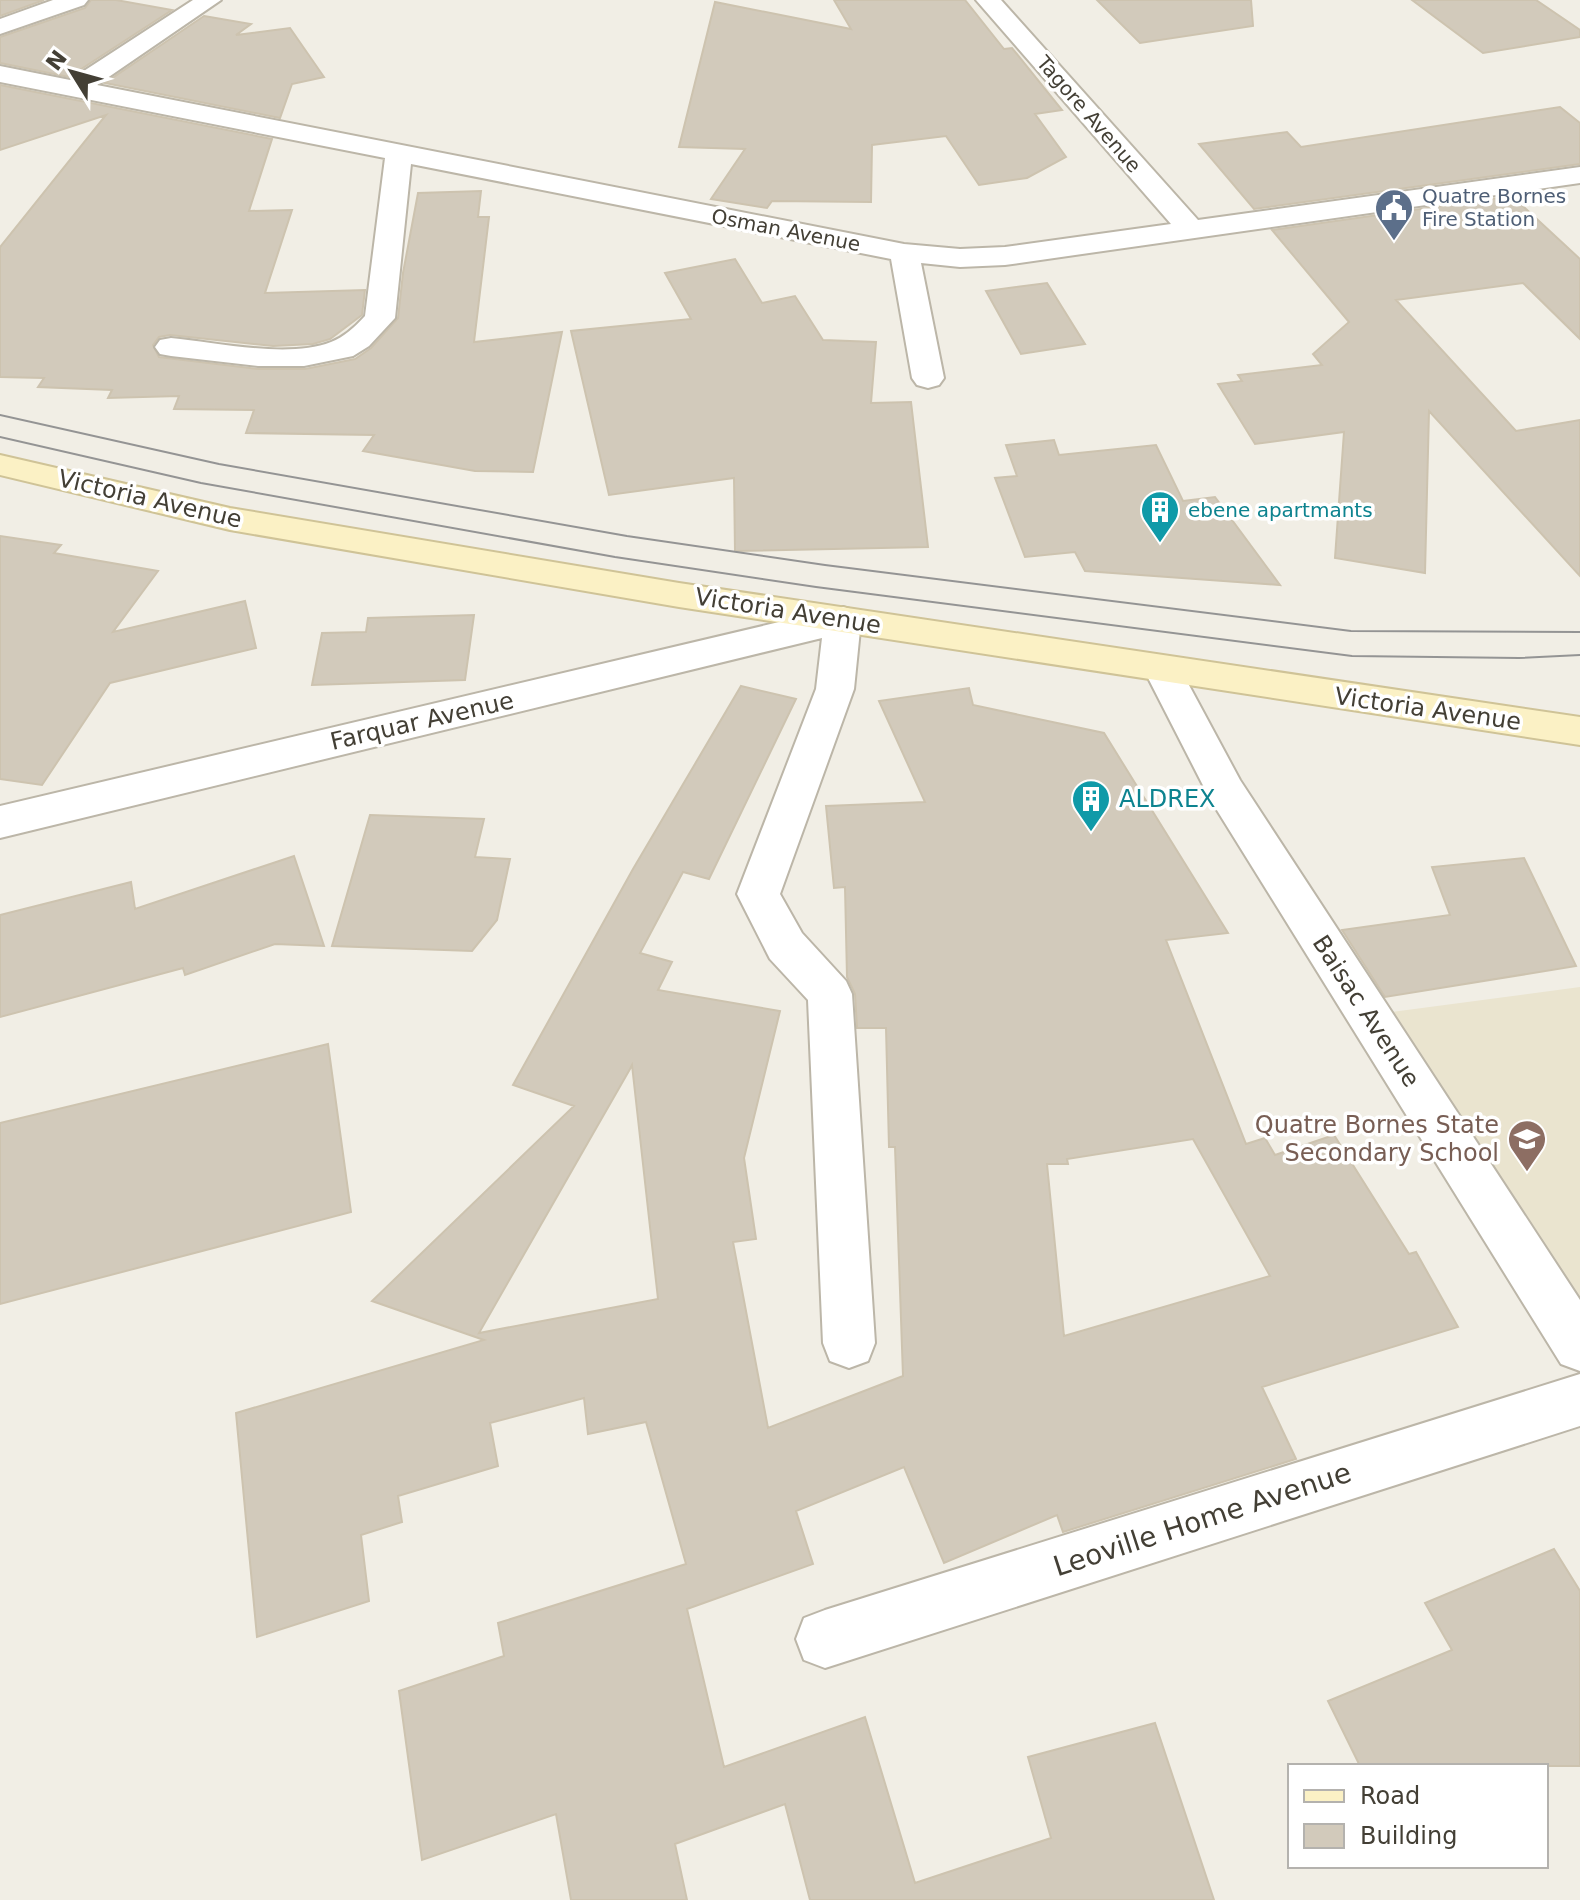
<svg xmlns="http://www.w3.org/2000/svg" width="1580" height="1900" viewBox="0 0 1580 1900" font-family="'DejaVu Sans',sans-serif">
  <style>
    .education { fill: #eae4cf }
    .building { fill: #d2cabb; stroke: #cdc3af; stroke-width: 2; fill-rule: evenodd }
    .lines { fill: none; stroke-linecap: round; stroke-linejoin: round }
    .minor-casing { stroke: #bcb6a8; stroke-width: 4 }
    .secondary-casing { stroke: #cfc397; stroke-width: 4 }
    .minor { fill: #fff; fill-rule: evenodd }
    .secondary { fill: #fbf1c5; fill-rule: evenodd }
    .tram { stroke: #949494; stroke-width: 2 }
    .labels { text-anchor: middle; stroke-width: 7; stroke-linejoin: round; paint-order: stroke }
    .far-street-label { font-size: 20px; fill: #433f35; stroke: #fff }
    .far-service-label { font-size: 20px; fill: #4e5e75; stroke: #fff; text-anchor: start }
    .far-culture-label { font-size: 20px; fill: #0d838f; stroke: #fff; text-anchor: start }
    .street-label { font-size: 24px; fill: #433f35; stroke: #fff }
    .culture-label { font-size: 24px; fill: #0d838f; stroke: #fff; text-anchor: start }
    .education-label { font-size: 24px; fill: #785e54; stroke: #fff; text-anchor: end }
    .near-street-label { font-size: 28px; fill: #433f35; stroke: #fff }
  </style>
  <rect width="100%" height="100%" fill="#f1eee5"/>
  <path class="education" d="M 1580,987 L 1580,1331 L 1369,1015 Z"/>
  <path class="building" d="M 0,0 L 44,0 L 0,16 Z
    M 91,0 L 116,0 L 172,10 L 69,77 L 0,63 L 0,37 L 85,8 Z
    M 834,0 L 965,0 L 1004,49 L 1012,48 L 1062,110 L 1035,114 L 1066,157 L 1027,178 L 979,185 L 946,136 L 880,144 L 872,145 L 871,202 L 772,201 L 767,208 L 711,199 L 745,149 L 679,147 L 715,2 L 851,29 Z
    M 1097,0 L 1251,0 L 1253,26 L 1140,43 Z
    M 1412,0 L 1536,0 L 1580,30 L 1580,37 L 1483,53 Z
    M 204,16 L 251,24 L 236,35 L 290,28 L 324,77 L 292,84 L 280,118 L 105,83 Z
    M 0,85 L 272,139 L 249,211 L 292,210 L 265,293 L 365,290 L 362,315 L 330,339 L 313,344 L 273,346 L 170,335 L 159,337 L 153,345 L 159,357 L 258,369 L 305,369 L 355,359 L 371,348 L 398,318 L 403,273 L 418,193 L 481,191 L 478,217 L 489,217 L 474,342 L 562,332 L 533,472 L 475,471 L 363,451 L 374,435 L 246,433 L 254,410 L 174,409 L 179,396 L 108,398 L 112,390 L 38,387 L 44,378 L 0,377 L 0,247 L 106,115 L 0,150 Z
    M 1560,107 L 1580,123 L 1580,164 L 1254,209 L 1199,144 L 1287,132 L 1301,147 Z
    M 1512,196 L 1580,259 L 1580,339 L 1523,283 L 1396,300 L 1516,431 L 1580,420 L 1580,576 L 1429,411 L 1425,573 L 1335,558 L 1344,432 L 1255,444 L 1218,384 L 1242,381 L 1238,375 L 1322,365 L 1313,354 L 1349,322 L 1272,230 Z
    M 735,259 L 762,303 L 795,296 L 823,340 L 876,342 L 871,403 L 911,402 L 928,547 L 735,551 L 734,478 L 609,495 L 571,331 L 691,319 L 665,273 Z
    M 1047,283 L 1085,344 L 1021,354 L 986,291 Z
    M 1054,440 L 1059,455 L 1156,445 L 1183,501 L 1215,497 L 1280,585 L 1085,571 L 1075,552 L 1025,557 L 995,478 L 1017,476 L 1006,445 Z
    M 0,536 L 61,545 L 54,553 L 158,571 L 113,632 L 245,601 L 256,648 L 110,683 L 42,785 L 0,779 Z
    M 474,615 L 465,680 L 312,685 L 322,633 L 366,632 L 368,618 Z
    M 741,686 L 796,699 L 709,879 L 683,872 L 640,953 L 672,962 L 658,990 L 780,1011 L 744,1158 L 756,1239 L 733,1242 L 768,1428 L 903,1376 L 895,1147 L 889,1147 L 886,1028 L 857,1028 L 855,994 L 847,977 L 845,887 L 834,888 L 826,806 L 925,802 L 879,701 L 969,688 L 973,705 L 1104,733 L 1228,933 L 1166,940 L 1246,1144 L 1265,1138 L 1275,1155 L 1334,1135 L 1409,1254 L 1416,1252 L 1458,1327 L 1262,1387 L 1296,1459 L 1063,1532 L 1057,1515 L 944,1563 L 904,1467 L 796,1511 L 813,1564 L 687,1609 L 724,1767 L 865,1717 L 915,1883 L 1051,1838 L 1028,1757 L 1155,1723 L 1214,1900 L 810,1900 L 785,1804 L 675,1844 L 687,1900 L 571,1900 L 556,1814 L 422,1860 L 399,1691 L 504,1656 L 498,1623 L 686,1564 L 646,1422 L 588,1434 L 584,1398 L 490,1423 L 498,1466 L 398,1496 L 402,1522 L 361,1535 L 369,1601 L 257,1637 L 236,1413 L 484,1340 L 372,1301 L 574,1106 L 513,1085 L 633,869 ZM 632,1065 L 658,1299 L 479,1333 L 630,1069 ZM 1193,1139 L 1270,1276 L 1064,1336 L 1047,1164 L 1068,1164 L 1067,1159 Z
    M 370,815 L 484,819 L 475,857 L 510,859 L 497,920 L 472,951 L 332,946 Z
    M 294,856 L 324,946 L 275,944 L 185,975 L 183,968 L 0,1017 L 0,915 L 131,882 L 135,909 Z
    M 1524,858 L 1576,966 L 1385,997 L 1342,930 L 1450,915 L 1432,867 Z
    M 328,1044 L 351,1212 L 0,1304 L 0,1123 Z
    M 1554,1549 L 1580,1591 L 1580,1766 L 1360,1766 L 1328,1701 L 1452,1650 L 1425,1603 Z"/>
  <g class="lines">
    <defs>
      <path id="minor" d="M 53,0 L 88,0 L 84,5 L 0,34 L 0,19 Z
        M 193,0 L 221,0 L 97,85 L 904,244 L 960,249 L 1005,247 L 1171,224 L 976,0 L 1001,0 L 1198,220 L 1580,167 L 1580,183 L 1005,265 L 960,267 L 921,263 L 944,378 L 939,385 L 928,388 L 917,385 L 912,378 L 891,259 L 411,164 L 395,318 L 369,346 L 353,356 L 304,366 L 258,366 L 171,356 L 160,354 L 155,347 L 160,340 L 171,338 C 216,342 288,359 331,342 C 344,337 355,327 365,316 L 385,158 L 0,82 L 0,66 L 70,80 Z
        M 843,607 L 856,611 L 861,620 L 854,689 L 780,894 L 802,933 L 846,981 L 852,994 L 875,1343 L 868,1361 L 849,1368 L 830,1361 L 823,1343 L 808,1000 L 770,959 L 737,894 L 816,689 L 822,638 L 0,838 L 0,806 Z
        M 1163,657 L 1176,661 L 1240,780 L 1580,1300 L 1580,1371 L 1561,1364 L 1210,799 L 1144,670 L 1150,661 Z
        M 1580,1374 L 1580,1426 L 825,1668 L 804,1660 L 796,1639 L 804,1618 L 825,1610 Z"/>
      <path id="secondary" d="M 0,455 L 230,508 L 679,583 L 1580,717 L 1580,745 L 679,607 L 230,530 L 0,475 Z"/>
    </defs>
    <use href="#minor" class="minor-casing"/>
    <use href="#secondary" class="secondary-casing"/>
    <use href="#minor" class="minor"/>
    <use href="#secondary" class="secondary"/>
    <path class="tram" d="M 0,415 L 219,464 L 627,536 L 825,565 L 1351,631 L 1580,632
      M 0,437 L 201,483 L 615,557 L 816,587 L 1352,656 L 1519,658 L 1580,655"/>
  </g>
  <defs>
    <symbol id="civic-pin" viewBox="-11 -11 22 30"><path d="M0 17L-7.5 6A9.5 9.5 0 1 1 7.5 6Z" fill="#5c6f8a" stroke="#fff"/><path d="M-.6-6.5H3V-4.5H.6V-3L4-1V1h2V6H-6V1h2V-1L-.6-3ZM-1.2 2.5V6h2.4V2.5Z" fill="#fff"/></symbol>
    <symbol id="building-pin" viewBox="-11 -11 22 30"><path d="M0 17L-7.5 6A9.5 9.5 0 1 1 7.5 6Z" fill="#0f9aa8" stroke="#fff"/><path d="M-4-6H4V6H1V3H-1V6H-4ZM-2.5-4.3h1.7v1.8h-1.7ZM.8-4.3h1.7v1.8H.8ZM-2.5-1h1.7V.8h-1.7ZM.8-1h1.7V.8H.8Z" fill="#fff"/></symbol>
    <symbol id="school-pin" viewBox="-11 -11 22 30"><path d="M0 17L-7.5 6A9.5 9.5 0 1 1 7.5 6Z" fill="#8d6e63" stroke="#fff"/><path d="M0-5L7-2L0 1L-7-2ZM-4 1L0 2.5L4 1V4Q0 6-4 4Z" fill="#fff"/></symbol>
  </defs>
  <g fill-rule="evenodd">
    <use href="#civic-pin" x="1372" y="186" width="44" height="60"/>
    <use href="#building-pin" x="1138" y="488" width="44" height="60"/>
    <use href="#building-pin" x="1069" y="777" width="44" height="60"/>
    <use href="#school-pin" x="1505" y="1117" width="44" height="60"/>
  </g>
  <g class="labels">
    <g class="far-street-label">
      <text transform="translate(1089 114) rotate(49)" y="7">Tagore Avenue</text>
      <text transform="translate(786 230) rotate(11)" y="7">Osman Avenue</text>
    </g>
    <g class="far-service-label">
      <text x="1422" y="203">Quatre Bornes<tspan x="1422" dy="23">Fire Station</tspan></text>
    </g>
    <g class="far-culture-label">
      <text x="1188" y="517">ebene apartmants</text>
    </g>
    <g class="street-label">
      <text transform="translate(150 499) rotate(13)" y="8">Victoria Avenue</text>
      <text transform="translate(788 611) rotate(9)" y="8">Victoria Avenue</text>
      <text transform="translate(1428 709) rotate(8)" y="8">Victoria Avenue</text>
      <text transform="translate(422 721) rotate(-13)" y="8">Farquar Avenue</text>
      <text transform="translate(1366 1011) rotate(57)" y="8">Baisac Avenue</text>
    </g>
    <g class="culture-label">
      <text x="1119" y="807">ALDREX</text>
    </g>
    <g class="education-label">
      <text x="1499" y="1133">Quatre Bornes State<tspan x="1499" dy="28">Secondary School</tspan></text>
    </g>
    <g class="near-street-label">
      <text transform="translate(1202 1519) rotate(-18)" y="10">Leoville Home Avenue</text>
    </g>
  </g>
  <rect x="1288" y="1764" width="260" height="104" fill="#ffffff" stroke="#b4b2ae" stroke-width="2"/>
  <rect x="1304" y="1790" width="40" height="12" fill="#fbf1c5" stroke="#b4b2ae" stroke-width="2"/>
  <text x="1360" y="1804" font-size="24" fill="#433f35">Road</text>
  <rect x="1304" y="1824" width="40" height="24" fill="#d2cabb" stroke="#b4b2ae" stroke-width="2"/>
  <text x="1360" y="1844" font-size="24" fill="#433f35">Building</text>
  <g transform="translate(72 72) rotate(307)" stroke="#ffffff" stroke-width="6" paint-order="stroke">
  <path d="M0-6L14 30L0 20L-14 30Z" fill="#433f35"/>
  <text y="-12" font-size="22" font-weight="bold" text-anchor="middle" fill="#433f35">N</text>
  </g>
</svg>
